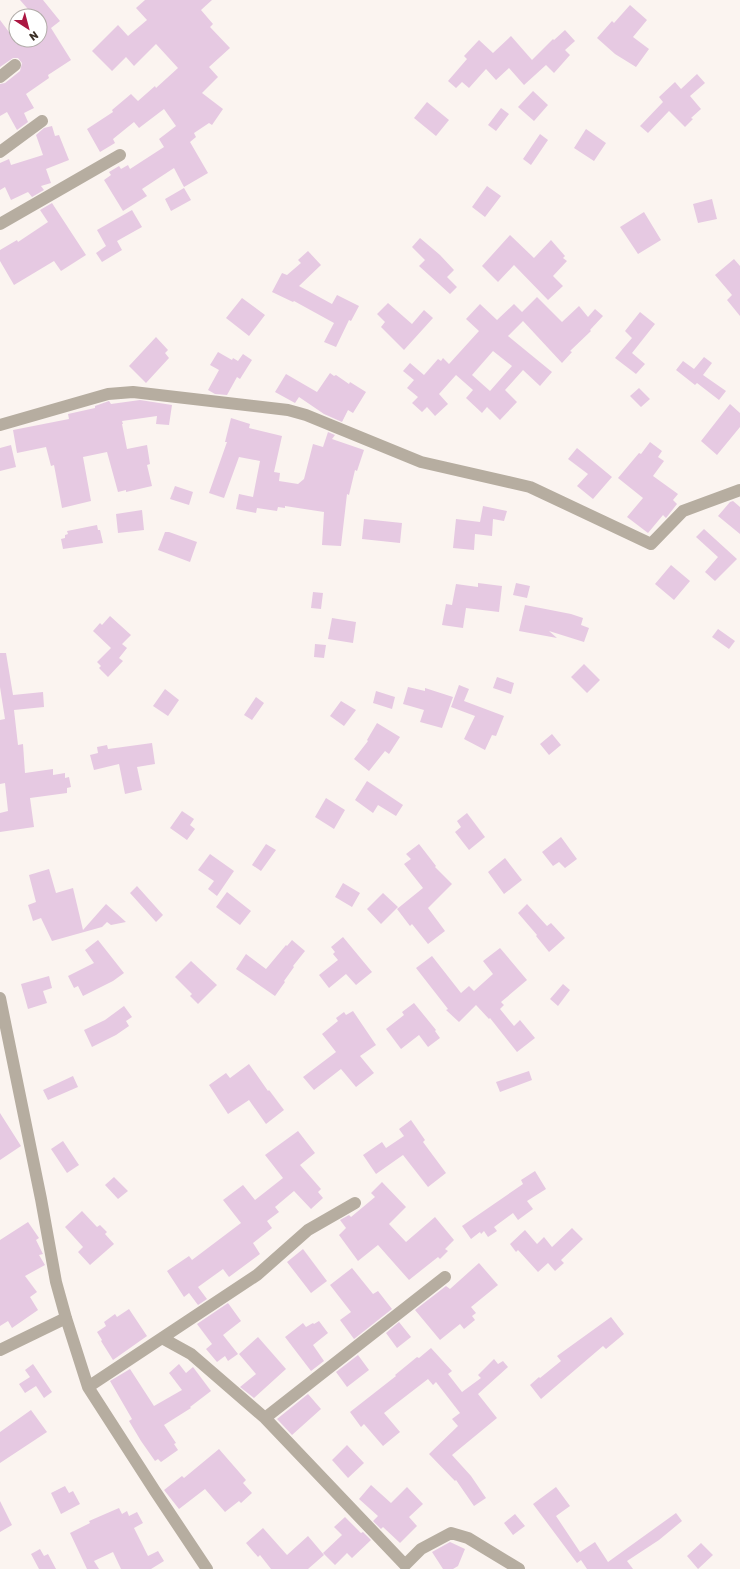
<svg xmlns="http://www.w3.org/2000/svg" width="740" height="1569" viewBox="0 0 740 1569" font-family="Rubik,sans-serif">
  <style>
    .building { fill: #e6c9e2; fill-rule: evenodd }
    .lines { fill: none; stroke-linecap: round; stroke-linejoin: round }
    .street { stroke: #b6ada0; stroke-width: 12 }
  </style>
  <rect width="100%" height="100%" fill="#fbf4f0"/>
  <path class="building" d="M 20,0 L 43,0 L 60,21 L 51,28 L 71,60 L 48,75 L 49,78 L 26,94 L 34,108 L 24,113 L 28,122 L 17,130 L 7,112 L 0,116 L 0,84 L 5,83 L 20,71 L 22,63 L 18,58 L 13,58 L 0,67 L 0,20 L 9,32 L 16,26 L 16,40 L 40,40 L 40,16 L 34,16 Z
    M 145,0 L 212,0 L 201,10 L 213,24 L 210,27 L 230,48 L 209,67 L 218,77 L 202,93 L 223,109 L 212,125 L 209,123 L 194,133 L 196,137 L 190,142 L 208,173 L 184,187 L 174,168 L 142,189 L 147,196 L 123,211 L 104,180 L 111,175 L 109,172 L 119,166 L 121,169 L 128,165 L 130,169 L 164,147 L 159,139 L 176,126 L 164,109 L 139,128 L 134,122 L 113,139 L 115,143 L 100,152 L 87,129 L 113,112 L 112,110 L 131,94 L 138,101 L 155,86 L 156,88 L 178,68 L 156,44 L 134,66 L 126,57 L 112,71 L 92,51 L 118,25 L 128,36 L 147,20 L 136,8 Z
    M 630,5 L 647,20 L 633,37 L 649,49 L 636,67 L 615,54 L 597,38 L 612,21 L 614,23 Z
    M 565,30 L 575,41 L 565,50 L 570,55 L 554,73 L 546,65 L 524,85 L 509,68 L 496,80 L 486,69 L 469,88 L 462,82 L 456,88 L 448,81 L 467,59 L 464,56 L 479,40 L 493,53 L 511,36 L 532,60 L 553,39 L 554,40 Z
    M 697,74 L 705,83 L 690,96 L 701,109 L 691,118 L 693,119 L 685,127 L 669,111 L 648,133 L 640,126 L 663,102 L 659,97 L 675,82 L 681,89 Z
    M 533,91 L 548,105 L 534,121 L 518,107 Z
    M 427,102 L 449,120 L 436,136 L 414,118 Z
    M 501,108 L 509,114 L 496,131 L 488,125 Z
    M 52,126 L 55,136 L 59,135 L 69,160 L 46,169 L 51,183 L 41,186 L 44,190 L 32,197 L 28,192 L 11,200 L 5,187 L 0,190 L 0,163 L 9,159 L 11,165 L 43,155 L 36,135 L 44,128 Z
    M 586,129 L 606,143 L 594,161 L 574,148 Z
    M 540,134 L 548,140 L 531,165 L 523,159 Z
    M 487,186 L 501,196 L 485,217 L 472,207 Z
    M 184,188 L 191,200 L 171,211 L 165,199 Z
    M 712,199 L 717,219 L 698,223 L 693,204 Z
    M 52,203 L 86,255 L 61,271 L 54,261 L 14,285 L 0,261 L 0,250 L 17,240 L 18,242 L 48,222 L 40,210 Z
    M 132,210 L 142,227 L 117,241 L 122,250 L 102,262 L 96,253 L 106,246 L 97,230 Z
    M 644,212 L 661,240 L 638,254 L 620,227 Z
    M 510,235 L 534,258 L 551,240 L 565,256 L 563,258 L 567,261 L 553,276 L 563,286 L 548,300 L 514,265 L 498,282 L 482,266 Z
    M 420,238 L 440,255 L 454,270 L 447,277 L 457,287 L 450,294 L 419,266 L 425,260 L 412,247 Z
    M 308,251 L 321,265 L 299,286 L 332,304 L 337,295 L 359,306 L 351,321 L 349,320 L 336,347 L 324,342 L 334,323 L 294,301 L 293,302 L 272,292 L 282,273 L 287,275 L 301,263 L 298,260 Z
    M 734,259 L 740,266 L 740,316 L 727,300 L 732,295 L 715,275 Z
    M 537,297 L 562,322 L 579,306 L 588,317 L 595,309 L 603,316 L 590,330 L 591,331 L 570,351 L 572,352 L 562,363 L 523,321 L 508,336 L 552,372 L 540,386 L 523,370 L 505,390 L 517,402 L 500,420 L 487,407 L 482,413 L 466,398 L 473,390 L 456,375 L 439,394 L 448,404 L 435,416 L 427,407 L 422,412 L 412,403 L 418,397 L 407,388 L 414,380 L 403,371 L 410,363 L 424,375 L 438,359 L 441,361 L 443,358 L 449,364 L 479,331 L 466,319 L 480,304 L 497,320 L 514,304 L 522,312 ZM 493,351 L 512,366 L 490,391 L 472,375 Z
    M 242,298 L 265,315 L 249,336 L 226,318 Z
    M 388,303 L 412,324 L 424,310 L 433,318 L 404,350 L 381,327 L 385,322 L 377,314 Z
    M 640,312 L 655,324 L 632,353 L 645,364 L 636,374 L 615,358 L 632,338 L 625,331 Z
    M 156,337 L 168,350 L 165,353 L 169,358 L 146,383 L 129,366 Z
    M 218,352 L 232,360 L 233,358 L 238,361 L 243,354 L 252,360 L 240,379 L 237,377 L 227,395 L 215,394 L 208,390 L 219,370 L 210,365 Z
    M 704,357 L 712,363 L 703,375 L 726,391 L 719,400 L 697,383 L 695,385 L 676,370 L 683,361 L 694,369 Z
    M 330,373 L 334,376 L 336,375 L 349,384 L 350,382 L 366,392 L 353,413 L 348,410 L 342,422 L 324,414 L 299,397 L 295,403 L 275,392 L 286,374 L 317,392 Z
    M 639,388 L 650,399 L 641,407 L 630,396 Z
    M 140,400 L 172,405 L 169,425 L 156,424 L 157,416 L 122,421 L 123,424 L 122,424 L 127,449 L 147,445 L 150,464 L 147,465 L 152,486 L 126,492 L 126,490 L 118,492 L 107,452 L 83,457 L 91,501 L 62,508 L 54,465 L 51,466 L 46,447 L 17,453 L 13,430 L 69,419 L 68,414 L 95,408 L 95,406 L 109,401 L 111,404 Z
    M 730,404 L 740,413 L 740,427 L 717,455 L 701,441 Z
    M 231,418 L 250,424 L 249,428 L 282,436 L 274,472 L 280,473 L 279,481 L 298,484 L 304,479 L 313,444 L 323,447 L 328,432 L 335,435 L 332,439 L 364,450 L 357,471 L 355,470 L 349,495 L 347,494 L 341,546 L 322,545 L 324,512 L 285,506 L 285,508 L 278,507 L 277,511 L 257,508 L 256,513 L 236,509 L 239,494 L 253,497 L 260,461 L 239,457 L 224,498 L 209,493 L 227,442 L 225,442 Z
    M 650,442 L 662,451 L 658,457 L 664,461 L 653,476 L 678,494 L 673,500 L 677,504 L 666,518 L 663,515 L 648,533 L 627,517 L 643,498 L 618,478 L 639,453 L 641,454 Z
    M 11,445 L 16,467 L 0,471 L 0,448 Z
    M 577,448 L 612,477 L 593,499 L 577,486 L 588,474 L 568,459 Z
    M 175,486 L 193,492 L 189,505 L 170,499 Z
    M 733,501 L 740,507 L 740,534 L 718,516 L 730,502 Z
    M 483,506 L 507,511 L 504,521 L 493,519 L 492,536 L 475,534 L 474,550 L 453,548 L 456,519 L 480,522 Z
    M 142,510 L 144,530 L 118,533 L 116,514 Z
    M 364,519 L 402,523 L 400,543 L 362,539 Z
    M 97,525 L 98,530 L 100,530 L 103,543 L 63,549 L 61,539 L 65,538 L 65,535 L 68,534 L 67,531 Z
    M 704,529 L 737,559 L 715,581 L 705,572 L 718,557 L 696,537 Z
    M 165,532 L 169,532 L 197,542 L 190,562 L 158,550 Z
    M 671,565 L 690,581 L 674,600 L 655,584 Z
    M 478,583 L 502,586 L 499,612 L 466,608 L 463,628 L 442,625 L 446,604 L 452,605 L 456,584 L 478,587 Z
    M 516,583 L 530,586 L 527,598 L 513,595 Z
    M 313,592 L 323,593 L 321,609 L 311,608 Z
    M 525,605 L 571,614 L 583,618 L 581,625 L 589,628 L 584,642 L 549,631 L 557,638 L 519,631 Z
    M 110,616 L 131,635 L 122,644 L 127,648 L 119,658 L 123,661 L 108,677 L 99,668 L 101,666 L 97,662 L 111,648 L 93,631 L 100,623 L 102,625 Z
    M 332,618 L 356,622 L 353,643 L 328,639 Z
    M 718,629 L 735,641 L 729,649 L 712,637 Z
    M 315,644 L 326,645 L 324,658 L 314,657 Z
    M 0,653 L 6,653 L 13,695 L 43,692 L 44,707 L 14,710 L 18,745 L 23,744 L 25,773 L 53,769 L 53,775 L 65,773 L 65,778 L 69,777 L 71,787 L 67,788 L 67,793 L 30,798 L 34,827 L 0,832 L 0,813 L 8,811 L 5,783 L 0,784 L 0,720 L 5,719 L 0,687 Z
    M 584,664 L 600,680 L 587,693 L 571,677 Z
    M 497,677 L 514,683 L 511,694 L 493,688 Z
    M 459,685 L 469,689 L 464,701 L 504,716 L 496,736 L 492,735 L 485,750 L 464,739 L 475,716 L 451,707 Z
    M 408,687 L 425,691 L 425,688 L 453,697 L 442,728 L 420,722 L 424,710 L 403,704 Z
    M 165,689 L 179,700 L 168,716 L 153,706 Z
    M 376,691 L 395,697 L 392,709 L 373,703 Z
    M 256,697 L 264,703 L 252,720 L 244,715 Z
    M 341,701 L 356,710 L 344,726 L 330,716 Z
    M 377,723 L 400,737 L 389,754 L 385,751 L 369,771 L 354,759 L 368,741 L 367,740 Z
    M 552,734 L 561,745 L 549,755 L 540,744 Z
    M 152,743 L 155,764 L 137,767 L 142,790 L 125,794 L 119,764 L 94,770 L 90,755 L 98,753 L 97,747 L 107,745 L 108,749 Z
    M 367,781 L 403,805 L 396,816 L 378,805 L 373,813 L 355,800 Z
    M 326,798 L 345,810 L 334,829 L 315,817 Z
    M 182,811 L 194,819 L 190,825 L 195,829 L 187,840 L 170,828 Z
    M 467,813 L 485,837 L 469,850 L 455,832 L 461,827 L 457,821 Z
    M 561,837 L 577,859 L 565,868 L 559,862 L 553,866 L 542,852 Z
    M 266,844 L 276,850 L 261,871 L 252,865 Z
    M 419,844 L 436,866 L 435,867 L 452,884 L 428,908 L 445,931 L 428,944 L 412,924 L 410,926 L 397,909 L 423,888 L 404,864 L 411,859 L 406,854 Z
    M 210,854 L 234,871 L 217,896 L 208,889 L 214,881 L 198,870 Z
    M 505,858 L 522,880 L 504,894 L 488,872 Z
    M 49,869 L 56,893 L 73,888 L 83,930 L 106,904 L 126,922 L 111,925 L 107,922 L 102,927 L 52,941 L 41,918 L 33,921 L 28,905 L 36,902 L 29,875 Z
    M 343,883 L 360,893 L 352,907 L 335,897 Z
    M 137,886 L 163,915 L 156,922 L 130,893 Z
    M 227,892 L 251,911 L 240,925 L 216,907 Z
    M 383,893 L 398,907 L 381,924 L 367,909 Z
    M 527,904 L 547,926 L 551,923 L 565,938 L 549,952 L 536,936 L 537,935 L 518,913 Z
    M 343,937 L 372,972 L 356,985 L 346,974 L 329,988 L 319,975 L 338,960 L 333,954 L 335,952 L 331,947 Z
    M 98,940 L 124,973 L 113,981 L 83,996 L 78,986 L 74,988 L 68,976 L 94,963 L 85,950 Z
    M 292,940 L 305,951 L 293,966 L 294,967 L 284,981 L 285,982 L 275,996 L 236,969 L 246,954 L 266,969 L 286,945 L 287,946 Z
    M 500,948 L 527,980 L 501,1002 L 504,1005 L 500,1009 L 514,1026 L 520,1020 L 535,1038 L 517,1052 L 490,1018 L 489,1019 L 476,1005 L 459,1022 L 446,1010 L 448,1009 L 416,968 L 432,956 L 461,993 L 469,986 L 474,991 L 493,974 L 483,961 Z
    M 191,961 L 217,985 L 198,1004 L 190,996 L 192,994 L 175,977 Z
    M 49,976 L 52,988 L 43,991 L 47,1003 L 28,1009 L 21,984 Z
    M 563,984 L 570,990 L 558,1006 L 550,999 Z
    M 414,1003 L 436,1030 L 435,1031 L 440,1038 L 428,1047 L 419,1035 L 401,1049 L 386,1029 L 404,1015 L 402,1012 Z
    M 124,1006 L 132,1017 L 126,1021 L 129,1026 L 116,1035 L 92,1047 L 84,1030 L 105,1020 Z
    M 353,1011 L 376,1045 L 360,1056 L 374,1073 L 356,1087 L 341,1069 L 314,1090 L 303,1077 L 336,1052 L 322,1034 L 338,1021 L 336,1018 L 344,1012 L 346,1015 Z
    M 249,1064 L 268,1091 L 269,1090 L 284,1110 L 266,1124 L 249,1100 L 228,1114 L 209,1085 L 226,1073 L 230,1078 Z
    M 529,1071 L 532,1080 L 500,1092 L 496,1082 Z
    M 73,1076 L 78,1087 L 48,1100 L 43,1090 Z
    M 0,1113 L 21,1146 L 0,1160 Z
    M 411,1120 L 425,1140 L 423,1142 L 446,1173 L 428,1187 L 403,1155 L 376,1174 L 363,1155 L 382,1142 L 386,1148 L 404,1136 L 399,1129 Z
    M 298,1131 L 315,1153 L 300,1165 L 321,1189 L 318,1192 L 323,1198 L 311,1209 L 294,1191 L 275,1207 L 279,1212 L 267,1221 L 272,1228 L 253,1243 L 260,1254 L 229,1277 L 223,1269 L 198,1287 L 207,1299 L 198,1305 L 189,1293 L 184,1297 L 167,1271 L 189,1256 L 192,1260 L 241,1223 L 223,1200 L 243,1185 L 255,1200 L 283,1178 L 265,1155 Z
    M 63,1141 L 79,1165 L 67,1173 L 51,1149 Z
    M 535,1171 L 546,1189 L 527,1201 L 533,1209 L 518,1220 L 513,1213 L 494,1227 L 497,1231 L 488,1237 L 484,1231 L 481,1234 L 480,1232 L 471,1239 L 462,1226 L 523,1184 L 521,1180 Z
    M 114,1177 L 128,1191 L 118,1199 L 105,1185 Z
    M 382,1182 L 406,1207 L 389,1224 L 406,1242 L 435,1217 L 454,1240 L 445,1249 L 448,1251 L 440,1259 L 438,1257 L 409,1280 L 378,1245 L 358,1261 L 339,1235 L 346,1228 L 340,1220 L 349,1215 L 351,1217 L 375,1197 L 371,1193 Z
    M 82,1211 L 97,1227 L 100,1225 L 107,1232 L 105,1234 L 114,1244 L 90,1265 L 78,1252 L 83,1247 L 65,1227 Z
    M 28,1222 L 39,1238 L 36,1240 L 43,1254 L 39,1255 L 45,1265 L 25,1276 L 37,1292 L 30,1297 L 38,1310 L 12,1328 L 8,1321 L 0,1326 L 0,1240 Z
    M 572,1228 L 583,1239 L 561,1260 L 564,1263 L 555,1271 L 548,1263 L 538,1272 L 518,1250 L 516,1252 L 510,1244 L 525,1230 L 537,1244 L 544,1237 L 552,1247 Z
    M 303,1249 L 327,1281 L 311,1293 L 287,1262 Z
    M 479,1263 L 498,1285 L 471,1307 L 476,1313 L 472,1316 L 475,1320 L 464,1329 L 460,1324 L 440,1340 L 415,1310 L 446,1286 L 450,1289 Z
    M 352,1268 L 373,1294 L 378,1291 L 392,1309 L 354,1339 L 340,1320 L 351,1312 L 330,1285 Z
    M 228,1303 L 241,1321 L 223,1335 L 238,1354 L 228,1361 L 225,1356 L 217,1362 L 206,1349 L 212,1344 L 197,1324 Z
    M 129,1309 L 147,1336 L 113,1360 L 101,1341 L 102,1340 L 97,1332 L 106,1326 L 104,1322 L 115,1314 L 117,1317 Z
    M 611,1317 L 624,1334 L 606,1349 L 603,1346 L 541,1399 L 530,1385 L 539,1377 L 540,1378 L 561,1361 L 557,1356 Z
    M 319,1321 L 328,1333 L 313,1345 L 324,1361 L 311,1371 L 285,1337 L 303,1323 L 306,1327 L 313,1323 L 314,1324 Z
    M 399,1322 L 411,1337 L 397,1348 L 386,1333 Z
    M 258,1337 L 286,1369 L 254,1398 L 240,1387 L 256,1374 L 239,1354 Z
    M 431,1348 L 452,1371 L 448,1374 L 462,1392 L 481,1378 L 478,1375 L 494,1359 L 498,1364 L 503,1361 L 508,1367 L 478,1394 L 497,1418 L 452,1455 L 471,1476 L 486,1498 L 474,1506 L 456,1480 L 455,1481 L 429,1454 L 458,1426 L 452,1419 L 460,1413 L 436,1382 L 433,1385 L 428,1379 L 384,1413 L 400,1432 L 383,1446 L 364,1424 L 361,1427 L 350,1412 L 396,1376 L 395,1375 L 417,1357 L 419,1358 Z
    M 358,1355 L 369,1370 L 347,1387 L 336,1372 Z
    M 33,1364 L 52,1392 L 44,1398 L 36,1386 L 25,1393 L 19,1384 L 30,1377 L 25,1370 Z
    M 179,1364 L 186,1373 L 193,1367 L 211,1391 L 190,1407 L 191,1408 L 164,1425 L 176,1443 L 174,1444 L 178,1450 L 161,1462 L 158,1459 L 155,1461 L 141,1441 L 129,1421 L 132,1419 L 110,1381 L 130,1369 L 154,1406 L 182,1390 L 169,1373 Z
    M 308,1394 L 321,1409 L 292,1435 L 277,1419 Z
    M 31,1410 L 47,1432 L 0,1463 L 0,1432 Z
    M 347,1445 L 364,1463 L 348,1478 L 332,1460 Z
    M 219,1449 L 246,1480 L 243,1483 L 252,1493 L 241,1503 L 239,1501 L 225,1512 L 205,1489 L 179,1509 L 164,1490 L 182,1476 L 184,1478 Z
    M 371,1485 L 391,1503 L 407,1487 L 423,1504 L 409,1517 L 417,1526 L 400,1543 L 383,1527 L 381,1529 L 373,1521 L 378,1516 L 359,1499 Z
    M 65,1486 L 69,1493 L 73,1491 L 80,1504 L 61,1514 L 51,1493 Z
    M 556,1487 L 570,1506 L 556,1516 L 580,1552 L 595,1542 L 608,1562 L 676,1513 L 682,1521 L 659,1540 L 627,1561 L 633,1569 L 587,1569 L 581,1560 L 577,1563 L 533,1504 Z
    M 0,1501 L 12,1525 L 0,1532 Z
    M 119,1508 L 122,1514 L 127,1511 L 129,1516 L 137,1512 L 143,1523 L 134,1528 L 148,1556 L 158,1551 L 164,1561 L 151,1569 L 121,1569 L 113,1552 L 94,1561 L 99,1569 L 87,1569 L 70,1533 L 90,1523 L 89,1521 Z
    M 515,1514 L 525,1526 L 513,1535 L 504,1523 Z
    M 345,1517 L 361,1533 L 363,1532 L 371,1540 L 352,1558 L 347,1553 L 335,1565 L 323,1553 L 342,1535 L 334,1527 Z
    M 263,1528 L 287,1555 L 308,1536 L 324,1555 L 308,1569 L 271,1569 L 260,1555 L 258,1557 L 246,1543 Z
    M 450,1542 L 465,1549 L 458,1566 L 453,1569 L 443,1569 L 432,1552 Z
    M 701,1543 L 713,1555 L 698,1569 L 687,1556 Z
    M 40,1549 L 44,1556 L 48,1554 L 56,1569 L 39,1569 L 31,1554 Z"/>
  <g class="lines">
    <path class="street" d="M 0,77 L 15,65
      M 0,152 L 42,121
      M 0,224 L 120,155
      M 0,425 L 108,394 L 133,392 L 288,410 L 306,415 L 421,462 L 530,487 L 651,544 L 683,511 L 740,490
      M 0,998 L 41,1199 L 56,1282 L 66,1318 L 88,1387 L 155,1491 L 207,1569
      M 162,1338 L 191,1354 L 265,1418 L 405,1565 L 421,1549 L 451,1533 L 468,1538 L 519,1569
      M 0,1350 L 66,1318
      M 88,1387 L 257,1275 L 308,1230 L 355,1203
      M 265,1418 L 445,1277"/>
  </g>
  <g transform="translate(28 28) rotate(144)"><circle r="19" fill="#ffffff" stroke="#b1aca8"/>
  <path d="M0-3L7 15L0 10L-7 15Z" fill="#ab1642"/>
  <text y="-6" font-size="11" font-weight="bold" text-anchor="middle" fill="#3b2f26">N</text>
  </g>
</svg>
